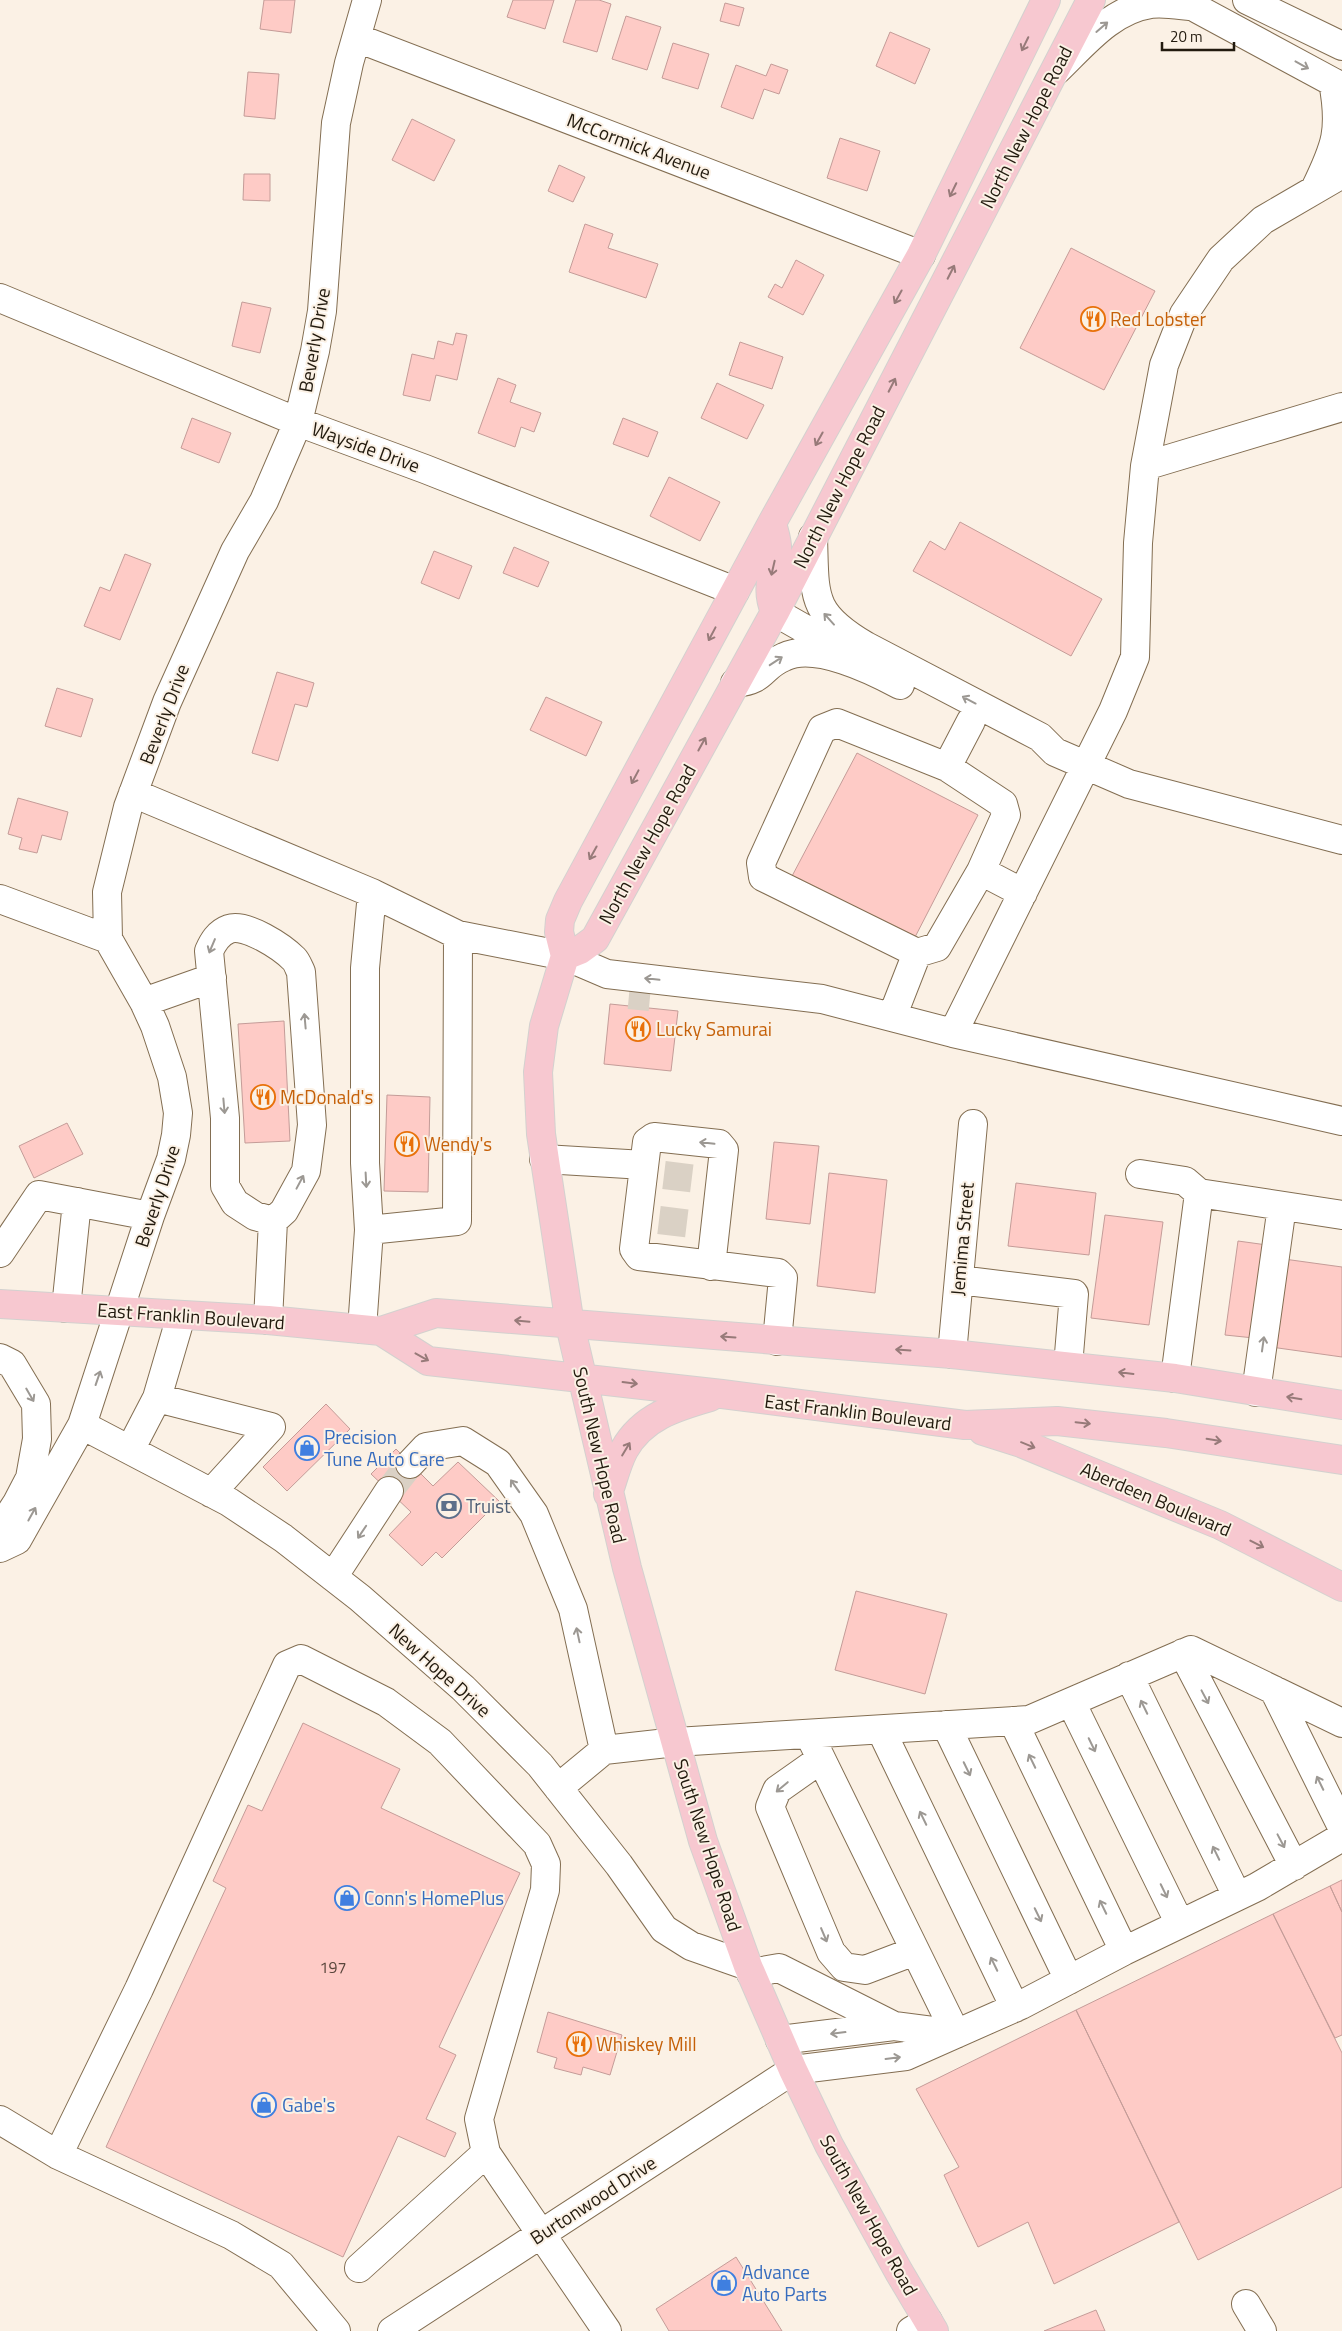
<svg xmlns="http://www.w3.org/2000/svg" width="1342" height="2331" viewBox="0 0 1342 2331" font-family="'Titillium Web',sans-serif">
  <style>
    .building { fill: #fecbc6; stroke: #c49c98 }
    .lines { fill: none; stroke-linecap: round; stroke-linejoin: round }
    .minor-tunnel { stroke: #dad1c5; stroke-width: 28; stroke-dasharray: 28 14; stroke-linecap: butt }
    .minor-casing { stroke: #836e52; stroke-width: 30 }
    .major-casing { stroke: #d3d1cf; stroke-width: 30 }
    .minor { stroke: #fff; stroke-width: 28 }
    .major { stroke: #f7c8d0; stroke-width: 28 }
    .oneway { stroke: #9c9893 }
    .oneway2 { stroke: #977a79 }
    .labels { text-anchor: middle; stroke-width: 4; stroke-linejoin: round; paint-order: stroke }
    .number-label { font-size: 16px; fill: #59463c }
    .street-label { font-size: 19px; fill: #221a0e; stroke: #fbf1e5 }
    .food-label { font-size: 19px; fill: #c56008; stroke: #fbf1e5; text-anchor: start }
    .shop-label { font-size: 19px; fill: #366cbe; stroke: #fbf1e5; text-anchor: start }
    .service-label { font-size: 19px; fill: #4e5e75; stroke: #fbf1e5; text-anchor: start }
  </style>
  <rect width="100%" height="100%" fill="#fbf1e5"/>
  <path class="building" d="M 264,0 L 295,0 L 291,33 L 260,29 Z
    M 513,0 L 554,0 L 545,29 L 507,17 Z
    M 576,0 L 599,0 L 611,4 L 597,52 L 563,42 Z
    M 725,3 L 744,8 L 739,26 L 720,21 Z
    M 626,16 L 661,27 L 647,70 L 612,59 Z
    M 890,32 L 930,49 L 915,84 L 876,66 Z
    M 673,43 L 709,54 L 698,89 L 662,78 Z
    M 771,64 L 788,70 L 779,94 L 764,89 L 753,119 L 721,107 L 736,65 L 766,76 Z
    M 248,72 L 279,74 L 275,119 L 244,116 Z
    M 412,119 L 455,140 L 434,181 L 392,160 Z
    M 840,138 L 880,151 L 867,191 L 827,178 Z
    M 559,165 L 585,177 L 573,202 L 548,191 Z
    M 244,174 L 270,174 L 270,201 L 243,200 Z
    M 585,224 L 613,234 L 608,248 L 658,264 L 646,298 L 569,272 Z
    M 1071,248 L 1155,291 L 1104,390 L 1020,348 Z
    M 796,260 L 824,275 L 803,315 L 768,297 L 775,284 L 782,288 Z
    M 242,302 L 271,308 L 260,353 L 232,346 Z
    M 456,333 L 467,335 L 457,380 L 436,375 L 430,401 L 403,395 L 412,354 L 434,359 L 438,341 L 453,345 Z
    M 740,342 L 783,357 L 772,389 L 729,375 Z
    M 498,378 L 516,385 L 510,402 L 541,413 L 534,432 L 521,427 L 515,447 L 478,433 Z
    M 717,383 L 764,405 L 747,439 L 701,418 Z
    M 192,418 L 231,433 L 219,463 L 181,448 Z
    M 623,418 L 658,432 L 648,457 L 613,444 Z
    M 669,477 L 720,502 L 700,541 L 650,516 Z
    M 960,522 L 1102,599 L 1071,656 L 913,571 L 930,541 L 945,550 Z
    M 514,547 L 549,562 L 538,587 L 503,573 Z
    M 434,551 L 472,566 L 459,599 L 421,583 Z
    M 125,554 L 151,564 L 120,640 L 84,626 L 100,587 L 110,591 Z
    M 277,672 L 314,683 L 307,707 L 295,704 L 278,761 L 252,753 Z
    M 57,688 L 93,699 L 81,737 L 45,726 Z
    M 546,697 L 602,722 L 586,756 L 530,730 Z
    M 857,753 L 978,815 L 913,941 L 791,878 Z
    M 18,798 L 68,812 L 61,840 L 42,835 L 37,853 L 19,849 L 22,838 L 8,834 Z
    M 610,1004 L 678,1011 L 671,1071 L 604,1064 Z
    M 284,1021 L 290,1141 L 245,1143 L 238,1024 Z
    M 387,1095 L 430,1097 L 428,1192 L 384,1191 Z
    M 67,1123 L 83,1154 L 34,1178 L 19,1146 Z
    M 774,1142 L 819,1146 L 810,1224 L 766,1219 Z
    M 829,1173 L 887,1180 L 875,1293 L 817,1286 Z
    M 1016,1183 L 1096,1193 L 1089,1255 L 1008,1246 Z
    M 1105,1215 L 1163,1222 L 1149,1325 L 1091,1318 Z
    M 1238,1241 L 1267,1245 L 1254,1338 L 1225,1335 Z
    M 1284,1259 L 1342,1267 L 1342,1357 L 1271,1347 Z
    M 326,1404 L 350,1429 L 287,1491 L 263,1467 Z
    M 396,1449 L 433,1486 L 458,1462 L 499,1501 L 442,1558 L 436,1552 L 422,1566 L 389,1535 L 411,1512 L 371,1474 Z
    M 856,1591 L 947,1614 L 925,1694 L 835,1670 Z
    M 303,1723 L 400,1769 L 381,1808 L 520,1873 L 439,2047 L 456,2055 L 426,2119 L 456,2133 L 445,2157 L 398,2136 L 343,2257 L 106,2147 L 226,1888 L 213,1881 L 248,1805 L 262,1811 Z
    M 1342,1880 L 1342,1912 L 1330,1886 Z
    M 1330,1886 L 1342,1912 L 1342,2035 L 1335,2038 L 1273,1914 Z
    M 1273,1914 L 1342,2053 L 1342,2187 L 1198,2260 L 1076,2010 Z
    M 1076,2010 L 1179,2222 L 1054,2284 L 1028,2222 L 978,2247 L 944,2175 L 959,2167 L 916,2089 Z
    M 548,2012 L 622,2035 L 610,2075 L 583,2067 L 581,2075 L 554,2068 L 557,2058 L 537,2052 Z
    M 736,2257 L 782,2331 L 669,2331 L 656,2309 Z
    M 1096,2310 L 1105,2331 L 1044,2331 Z"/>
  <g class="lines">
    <path class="minor-tunnel" d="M 629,995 L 650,997
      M 664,1175 L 705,1180
      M 659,1220 L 700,1225
      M 389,1491 L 410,1464"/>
    <defs>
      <path id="minor" d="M 1181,0 L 1342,87
        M 1247,0 L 1342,46
        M 357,38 L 921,255
        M 1057,70 C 1085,43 1111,10 1151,4 C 1166,2 1183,6 1198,7
        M 1315,189 C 1336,146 1342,130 1333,82
        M 0,298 L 298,422 L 425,469 L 735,591
        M 1145,466 L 1342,407
        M 813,537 C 815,597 810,613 866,646 L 1040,737 L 1055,752 L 1129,784 L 1342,840
        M 775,612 L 847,653
        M 735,683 C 766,680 760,667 784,657 C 815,642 872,670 900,685
        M 947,767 L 1003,804 L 1006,815 L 981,871
        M 133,793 L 372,893
        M 0,899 L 108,939
        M 917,953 L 937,947 L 981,871 L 1023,893
        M 144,1002 L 212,978
        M 892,1017 L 917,953 L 763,877 L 761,863 L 822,729 L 837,723 L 947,767 L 971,721
        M 953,1033 L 1342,1121
        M 544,1159 L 644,1165
        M 1140,1174 L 1185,1181 L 1199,1193
        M 369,1230 L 457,1221 L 458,935
        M 0,1253 L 39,1195 L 150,1216
        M 711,1266 L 724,1150 L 719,1144 L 654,1137 L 647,1142 L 634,1249 L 639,1256 L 778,1273 L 783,1278 L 777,1341
        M 959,1280 L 1074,1294 L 1068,1366
        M 66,1308 L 77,1202
        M 181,1316 L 157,1398 L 271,1427 L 211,1493
        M 268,1320 L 273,1221 L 284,1211 L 306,1171 L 312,1125 L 301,972 C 299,968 297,962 294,959 C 282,947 246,923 229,929 C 218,933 213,942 209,951 L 225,1118 L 225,1186 L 235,1203 L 255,1216 L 273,1221
        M 362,1329 L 369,1230 L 365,1163 L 365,968 L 372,893 L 458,935 L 565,956 L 607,974 L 822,999 L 953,1033 L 1113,711 L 1135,657 L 1138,543 L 1145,466 L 1164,365 L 1184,314 L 1221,259 L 1263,220 L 1342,174
        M 952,1354 L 973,1124
        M 0,1358 L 12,1364 L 36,1404 L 37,1439 L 30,1478 L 17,1503 L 0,1529
        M 1175,1378 L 1199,1193 L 1342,1215
        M 1256,1392 L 1282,1206
        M 82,1425 L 229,1502 L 283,1538 L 360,1598 L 463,1688 L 540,1765 L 619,1865 L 664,1929 L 691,1946 L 748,1966
        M 130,1450 L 157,1398
        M 410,1464 L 426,1447 L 463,1441 L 498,1463 L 534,1514 L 573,1609 L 604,1750
        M 0,1548 L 17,1540 L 82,1425 L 150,1216 L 171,1159 L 176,1135 L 178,1113 L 172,1077 L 155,1026 L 144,1002 L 108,939 L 107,892 L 128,807 L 167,702 L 235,551 L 264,501 L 298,422 L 315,351 L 322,311 L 336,123 L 349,63 L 367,0
        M 333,1577 L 389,1491
        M 1183,1653 L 1294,1866
        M 1129,1676 L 1237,1896
        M 1274,1690 L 1342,1827
        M 1071,1702 L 1180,1924
        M 1013,1721 L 1124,1951
        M 946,1725 L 1069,1980
        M 881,1730 L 1015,2008
        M 809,1734 L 956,2034
        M 821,1759 L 777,1790 L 770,1807 L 831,1952 L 844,1967 L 865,1970 L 915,1951
        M 558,1788 L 604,1750 L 676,1742 L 1029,1720 L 1191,1650 L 1342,1723
        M 751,1973 L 779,1968 L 894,2026
        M 780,2040 L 894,2026 L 956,2034
        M 0,2120 L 58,2155 L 231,2235 L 281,2265 L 336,2331
        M 58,2155 L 139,1989 L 287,1665 L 301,1659 L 386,1702 L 440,1742 L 537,1844 L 546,1864 L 545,1890 L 479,2119 L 486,2153 L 607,2331
        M 359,2268 L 486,2153
        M 1246,2304 L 1262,2331
        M 392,2331 L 793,2070 L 906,2056 L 1021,2005 L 1124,1951 L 1257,1887 L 1342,1837
        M 911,2331 L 928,2321"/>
      <path id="major" d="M 772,523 C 774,532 778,542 777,550 C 774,575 765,587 775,612
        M 565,956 L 580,950 L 595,939 L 775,612 L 1091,0
        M 0,1304 L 268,1320 L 381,1331 L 436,1313 L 952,1354 L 1175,1378 L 1342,1405
        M 381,1331 L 428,1361 L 722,1394 L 965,1425 L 1057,1421 L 1166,1433 L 1342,1460
        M 983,1431 L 1021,1443 L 1220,1525 L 1342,1587
        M 608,1494 C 613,1480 617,1463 624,1450 C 642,1417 675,1407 710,1397
        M 934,2331 L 899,2272 L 829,2145 L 793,2070 L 748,1966 L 703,1841 L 627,1568 L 570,1325 L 541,1134 L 538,1072 L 544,1026 L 565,956 L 559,932 L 560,920 L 568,901 L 772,523 L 921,255 L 1046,0"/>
    </defs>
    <use href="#minor" class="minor-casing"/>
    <use href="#major" class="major-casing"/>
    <use href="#minor" class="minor"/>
    <use href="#major" class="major"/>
  </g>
  <defs><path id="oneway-shaft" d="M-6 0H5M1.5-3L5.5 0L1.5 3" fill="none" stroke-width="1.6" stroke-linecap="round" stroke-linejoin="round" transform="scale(1.25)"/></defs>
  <g class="oneway">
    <use href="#oneway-shaft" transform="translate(1102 27) rotate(-41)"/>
    <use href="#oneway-shaft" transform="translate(1302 65) rotate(29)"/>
    <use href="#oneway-shaft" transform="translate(829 619) rotate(-132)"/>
    <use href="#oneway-shaft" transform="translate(776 661) rotate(-33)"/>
    <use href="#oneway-shaft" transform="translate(969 700) rotate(-152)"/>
    <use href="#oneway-shaft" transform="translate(212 946) rotate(113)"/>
    <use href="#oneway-shaft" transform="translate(652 979) rotate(-174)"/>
    <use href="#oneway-shaft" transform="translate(305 1021) rotate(-95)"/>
    <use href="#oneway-shaft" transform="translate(224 1106) rotate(85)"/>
    <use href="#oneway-shaft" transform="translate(707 1143) rotate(-174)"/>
    <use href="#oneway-shaft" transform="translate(366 1180) rotate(87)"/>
    <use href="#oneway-shaft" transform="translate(300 1182) rotate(-62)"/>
    <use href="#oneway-shaft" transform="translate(1263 1344) rotate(-82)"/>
    <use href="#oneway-shaft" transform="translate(98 1378) rotate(-71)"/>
    <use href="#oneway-shaft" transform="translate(30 1395) rotate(60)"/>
    <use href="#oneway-shaft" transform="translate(515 1486) rotate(-125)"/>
    <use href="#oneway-shaft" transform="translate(32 1514) rotate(-61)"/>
    <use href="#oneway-shaft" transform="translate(362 1532) rotate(124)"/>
    <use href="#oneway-shaft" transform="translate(578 1635) rotate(-102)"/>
    <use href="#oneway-shaft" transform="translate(1205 1697) rotate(62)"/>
    <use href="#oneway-shaft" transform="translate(1144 1707) rotate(-116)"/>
    <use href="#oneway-shaft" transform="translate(1092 1745) rotate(64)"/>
    <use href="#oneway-shaft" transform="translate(1032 1761) rotate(-116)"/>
    <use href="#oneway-shaft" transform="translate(967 1769) rotate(64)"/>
    <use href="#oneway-shaft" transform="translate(1320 1783) rotate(-116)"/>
    <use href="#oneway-shaft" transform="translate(782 1787) rotate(140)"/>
    <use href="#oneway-shaft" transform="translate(923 1818) rotate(-116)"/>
    <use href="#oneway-shaft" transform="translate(1281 1841) rotate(62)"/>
    <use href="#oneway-shaft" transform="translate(1216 1853) rotate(-116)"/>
    <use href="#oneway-shaft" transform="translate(1164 1891) rotate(64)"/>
    <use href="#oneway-shaft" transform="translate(1103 1907) rotate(-116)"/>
    <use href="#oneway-shaft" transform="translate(1038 1915) rotate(64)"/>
    <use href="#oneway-shaft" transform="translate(824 1935) rotate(67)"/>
    <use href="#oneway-shaft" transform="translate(994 1964) rotate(-116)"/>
    <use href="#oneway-shaft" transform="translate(838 2033) rotate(173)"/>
    <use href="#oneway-shaft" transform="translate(893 2058) rotate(-7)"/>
  </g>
  <g class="oneway2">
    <use href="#oneway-shaft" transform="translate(1025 44) rotate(116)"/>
    <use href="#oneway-shaft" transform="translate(953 190) rotate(116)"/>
    <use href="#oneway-shaft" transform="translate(951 272) rotate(-63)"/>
    <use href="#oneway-shaft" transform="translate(898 297) rotate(119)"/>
    <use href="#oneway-shaft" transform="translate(892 385) rotate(-63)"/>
    <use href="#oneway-shaft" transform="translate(819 439) rotate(119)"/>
    <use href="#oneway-shaft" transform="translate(773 568) rotate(103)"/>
    <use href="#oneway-shaft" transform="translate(712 634) rotate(118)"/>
    <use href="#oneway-shaft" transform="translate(702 744) rotate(-61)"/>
    <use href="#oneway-shaft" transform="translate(635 777) rotate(118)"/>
    <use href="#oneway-shaft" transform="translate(593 853) rotate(119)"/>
    <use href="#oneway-shaft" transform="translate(522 1321) rotate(-175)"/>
    <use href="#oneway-shaft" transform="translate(728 1337) rotate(-176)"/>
    <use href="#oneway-shaft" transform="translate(903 1350) rotate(-176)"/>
    <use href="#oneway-shaft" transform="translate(422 1357) rotate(29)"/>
    <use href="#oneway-shaft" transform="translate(1126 1373) rotate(-173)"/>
    <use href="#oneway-shaft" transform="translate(630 1383) rotate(7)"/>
    <use href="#oneway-shaft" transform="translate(1294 1398) rotate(-171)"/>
    <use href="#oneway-shaft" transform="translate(1083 1423) rotate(6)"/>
    <use href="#oneway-shaft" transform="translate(1214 1440) rotate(9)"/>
    <use href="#oneway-shaft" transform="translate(1028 1445) rotate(22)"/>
    <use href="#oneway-shaft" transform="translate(626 1449) rotate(-59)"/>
    <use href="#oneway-shaft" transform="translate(1257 1544) rotate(27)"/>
  </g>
  <defs>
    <symbol id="restaurant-ring" viewBox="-11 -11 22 22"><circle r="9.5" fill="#fbf1e5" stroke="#e8710a" stroke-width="1.5"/><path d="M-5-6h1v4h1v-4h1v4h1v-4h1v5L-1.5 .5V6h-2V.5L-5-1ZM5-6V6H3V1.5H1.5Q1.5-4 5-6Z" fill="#e8710a"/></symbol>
    <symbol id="shop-ring" viewBox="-11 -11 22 22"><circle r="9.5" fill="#fbf1e5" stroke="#3f7fe0" stroke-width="1.5"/><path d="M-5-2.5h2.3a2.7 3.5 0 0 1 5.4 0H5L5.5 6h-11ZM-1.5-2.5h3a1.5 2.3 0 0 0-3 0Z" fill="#3f7fe0"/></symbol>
    <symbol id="bank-ring" viewBox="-11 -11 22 22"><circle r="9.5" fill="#fbf1e5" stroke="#5c6f8a" stroke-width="1.5"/><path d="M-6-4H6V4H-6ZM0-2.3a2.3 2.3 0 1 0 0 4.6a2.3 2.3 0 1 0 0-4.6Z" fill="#5c6f8a"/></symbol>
  </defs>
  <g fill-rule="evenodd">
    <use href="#restaurant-ring" x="1079" y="305" width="28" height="28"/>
    <use href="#restaurant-ring" x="624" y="1015" width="28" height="28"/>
    <use href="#restaurant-ring" x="249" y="1083" width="28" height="28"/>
    <use href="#restaurant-ring" x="393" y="1130" width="28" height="28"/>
    <use href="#shop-ring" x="293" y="1434" width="28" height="28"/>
    <use href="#bank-ring" x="435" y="1492" width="28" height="28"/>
    <use href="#shop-ring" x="333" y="1884" width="28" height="28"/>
    <use href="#restaurant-ring" x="565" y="2030" width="28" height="28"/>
    <use href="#shop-ring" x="250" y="2091" width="28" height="28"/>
    <use href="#shop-ring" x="710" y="2269" width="28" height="28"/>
  </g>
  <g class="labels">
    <g class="number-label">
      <text x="333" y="1973">197</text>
    </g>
    <g class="street-label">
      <text transform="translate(1026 127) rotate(-63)" y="7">North New Hope Road</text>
      <text transform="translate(639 146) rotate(21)" y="7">McCormick Avenue</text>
      <text transform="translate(314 340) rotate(-80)" y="7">Beverly Drive</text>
      <text transform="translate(366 447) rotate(20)" y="7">Wayside Drive</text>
      <text transform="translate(839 487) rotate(-63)" y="7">North New Hope Road</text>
      <text transform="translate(164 714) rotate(-69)" y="7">Beverly Drive</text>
      <text transform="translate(647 844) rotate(-61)" y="7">North New Hope Road</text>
      <text transform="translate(157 1196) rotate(-72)" y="7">Beverly Drive</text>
      <text transform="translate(962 1239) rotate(-85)" y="7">Jemima Street</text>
      <text transform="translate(191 1316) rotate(4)" y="7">East Franklin Boulevard</text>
      <text transform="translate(858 1412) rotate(7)" y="7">East Franklin Boulevard</text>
      <text transform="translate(600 1455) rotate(77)" y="7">South New Hope Road</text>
      <text transform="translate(1156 1499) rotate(23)" y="7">Aberdeen Boulevard</text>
      <text transform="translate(440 1670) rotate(42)" y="7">New Hope Drive</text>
      <text transform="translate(708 1845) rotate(72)" y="7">South New Hope Road</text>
      <text transform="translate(593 2200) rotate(-33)" y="7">Burtonwood Drive</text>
      <text transform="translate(869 2215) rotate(61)" y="7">South New Hope Road</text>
    </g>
    <g class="food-label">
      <text x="1110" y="326">Red Lobster</text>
      <text x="656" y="1036">Lucky Samurai</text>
      <text x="280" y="1104">McDonald's</text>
      <text x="424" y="1151">Wendy's</text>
      <text x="596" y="2051">Whiskey Mill</text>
    </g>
    <g class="shop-label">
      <text x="324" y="1444">Precision<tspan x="324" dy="22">Tune Auto Care</tspan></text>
      <text x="364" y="1905">Conn's HomePlus</text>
      <text x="282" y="2112">Gabe's</text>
      <text x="742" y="2279">Advance<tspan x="742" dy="22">Auto Parts</tspan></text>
    </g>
    <g class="service-label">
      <text x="466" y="1513">Truist</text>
    </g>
  </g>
  <path d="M1162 42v8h72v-8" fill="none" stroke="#221a0e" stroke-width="2.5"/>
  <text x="1170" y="42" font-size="15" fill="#221a0e" stroke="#fbf1e5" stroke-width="4" paint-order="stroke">20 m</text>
</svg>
